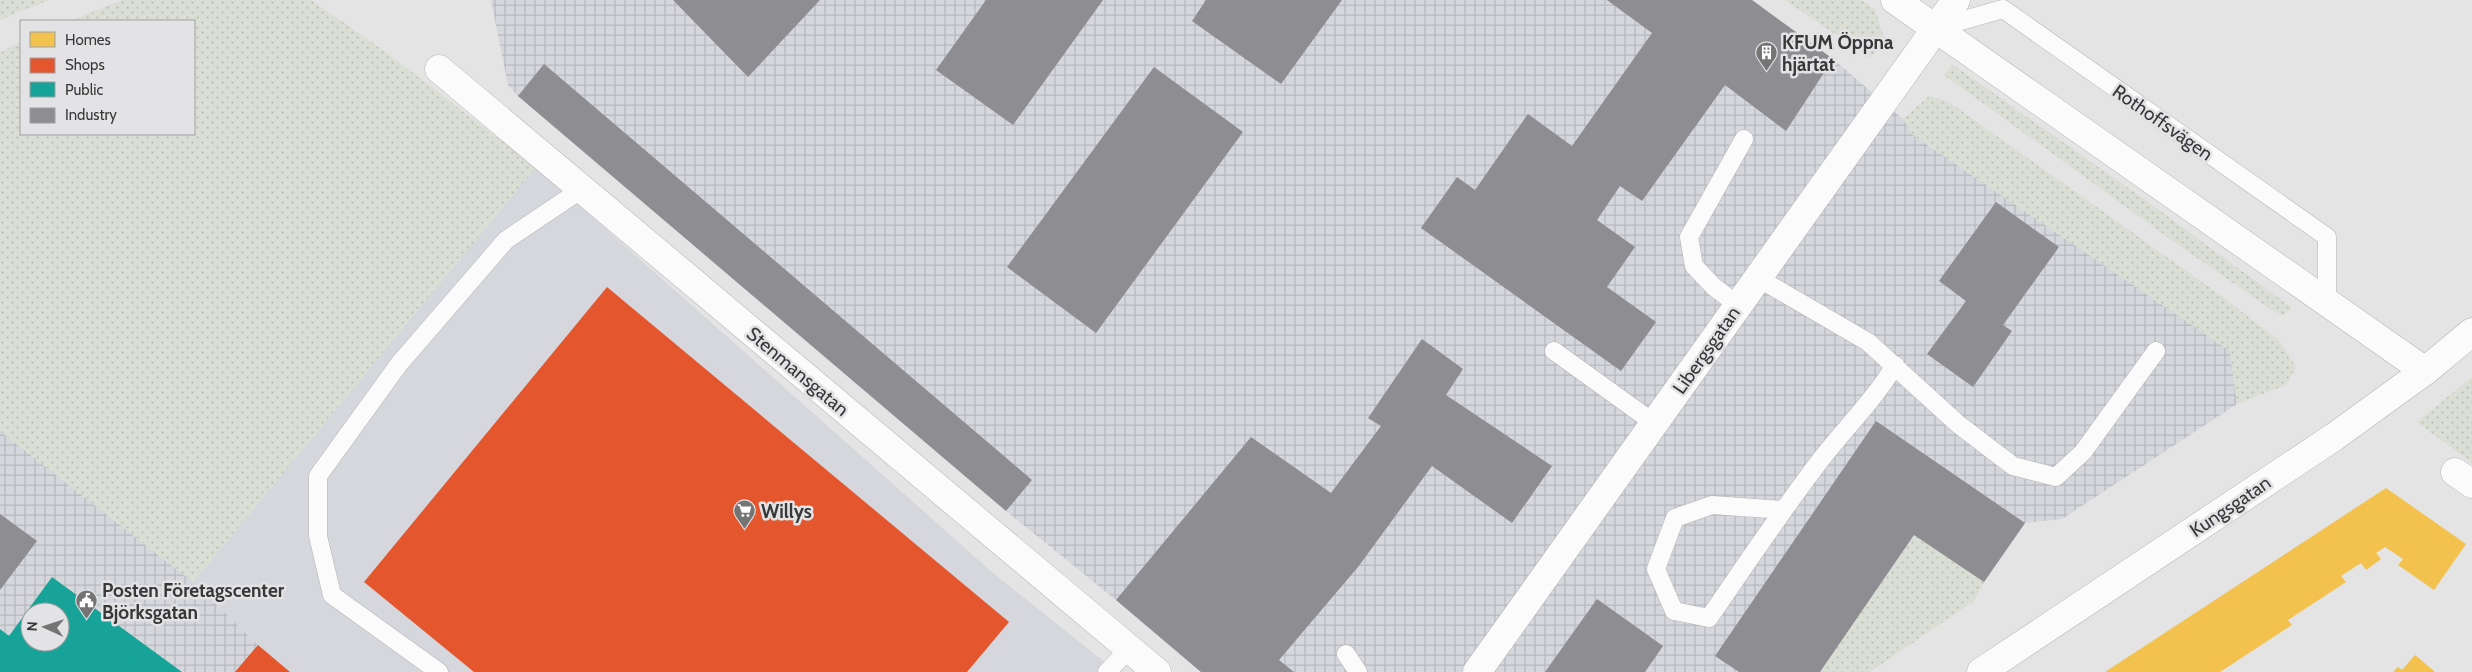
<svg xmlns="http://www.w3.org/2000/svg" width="2472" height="672" viewBox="0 0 2472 672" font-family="Cabin,sans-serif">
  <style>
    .built { fill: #d5d7dc }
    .industrial { fill: url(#industrial-grid); fill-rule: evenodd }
    .green { fill: url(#green-dots) }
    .homes { fill: #f2c14e }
    .shops { fill: #e4572e }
    .public { fill: #17a398; fill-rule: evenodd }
    .industry { fill: #8d8d92 }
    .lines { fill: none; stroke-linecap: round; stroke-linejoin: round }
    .lane-casing { stroke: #b5b5b6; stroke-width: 19 }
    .street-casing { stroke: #b5b5b6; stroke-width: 29 }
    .secondary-casing { stroke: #b5b5b6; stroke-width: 29 }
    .lane { stroke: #fbfbfb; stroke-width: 18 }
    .street { stroke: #fbfbfb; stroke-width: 28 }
    .secondary { stroke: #fbfbfb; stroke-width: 28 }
    .labels { text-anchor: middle; stroke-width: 5; stroke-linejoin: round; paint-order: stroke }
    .poi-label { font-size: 19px; font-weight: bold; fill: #383839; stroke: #e3e3e5; text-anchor: start }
    .street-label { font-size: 19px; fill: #383839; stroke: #e3e3e5 }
  </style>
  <defs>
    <pattern id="industrial-grid" width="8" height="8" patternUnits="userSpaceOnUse" patternTransform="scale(1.25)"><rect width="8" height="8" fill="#d5d7dc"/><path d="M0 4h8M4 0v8" fill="none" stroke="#b8b9be"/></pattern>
    <pattern id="green-dots" width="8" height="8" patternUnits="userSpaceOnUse" patternTransform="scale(1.25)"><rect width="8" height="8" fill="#daded4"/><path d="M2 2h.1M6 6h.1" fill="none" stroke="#bcbfb7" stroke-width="1.8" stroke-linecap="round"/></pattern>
  </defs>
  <rect width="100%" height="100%" fill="#e4e4e4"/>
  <path class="built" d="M 536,167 L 993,573 L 1117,672 L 290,672 L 258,645 L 193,582 Z"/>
  <path class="industrial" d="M 491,0 L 1752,0 L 1833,59 L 1903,119 L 1913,135 L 2230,351 L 2237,404 L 2062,519 L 2025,523 L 1984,582 L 1914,535 L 1820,672 L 1201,672 L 1116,600 L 1006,511 L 518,96 L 508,85 Z
    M 0,431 L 193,582 L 258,645 L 290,672 L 0,672 ZM 30,612 L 60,612 L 60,642 L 30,642 Z"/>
  <path class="green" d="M 0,0 L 49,0 L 0,20 Z
    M 122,0 L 311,0 L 383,50 L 536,167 L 193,582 L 0,431 L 0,52 L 21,42 L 21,134 L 194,134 L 194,21 L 71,21 Z
    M 1785,0 L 1862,0 L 1875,10 L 1885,41 L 1870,58 Z
    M 1952,64 L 2155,207 L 2292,308 L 2284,315 L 2275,312 L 2181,247 L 1944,75 Z
    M 1929,96 L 1949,102 L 2216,292 L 2279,340 L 2296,367 L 2286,385 L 2237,404 L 2230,351 L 1913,135 L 1903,119 Z
    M 2472,377 L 2472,463 L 2417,422 Z
    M 1914,535 L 1984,582 L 1974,601 L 1870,672 L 1820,672 Z"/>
  <path class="homes" d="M 2386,488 L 2466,544 L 2434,590 L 2398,565 L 2403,559 L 2385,547 L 2376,553 L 2381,559 L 2366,570 L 2361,563 L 2341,576 L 2346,582 L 2288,620 L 2292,625 L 2220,672 L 2105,672 Z
    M 2415,655 L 2435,672 L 2393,672 L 2398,667 L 2402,670 Z"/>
  <path class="shops" d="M 607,287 L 1009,622 L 967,672 L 474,672 L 364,582 Z
    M 258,645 L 290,672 L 235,672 Z"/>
  <path class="public" d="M 52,577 L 182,672 L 0,672 L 0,629 L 9,636 ZM 30,612 L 60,612 L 60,642 L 30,642 Z"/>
  <path class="industry" d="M 673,0 L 820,0 L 748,77 Z
    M 986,0 L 1103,0 L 1013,125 L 936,70 Z
    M 1206,0 L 1342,0 L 1281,84 L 1192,21 Z
    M 1607,0 L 1752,0 L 1833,59 L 1786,131 L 1725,85 L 1642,201 L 1620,186 L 1597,220 L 1635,247 L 1607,287 L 1656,322 L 1621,371 L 1421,228 L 1457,177 L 1475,190 L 1528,114 L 1572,146 L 1652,33 Z
    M 544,64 L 1032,480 L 1006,511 L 518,96 Z
    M 1154,67 L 1243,132 L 1096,333 L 1007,267 Z
    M 1996,202 L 2059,247 L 2003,325 L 2012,331 L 1973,387 L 1927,354 L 1966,301 L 1939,281 Z
    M 1422,339 L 1463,369 L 1446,395 L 1552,466 L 1512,523 L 1432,466 L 1358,567 L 1279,660 L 1294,672 L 1201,672 L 1116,600 L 1251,437 L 1331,493 L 1381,426 L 1368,418 Z
    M 1876,421 L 2025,523 L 1984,582 L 1914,535 L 1820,672 L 1739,672 L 1715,656 Z
    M 0,514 L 37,541 L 0,590 Z
    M 1597,599 L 1663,646 L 1645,672 L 1545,672 Z"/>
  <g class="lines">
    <defs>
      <path id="lane" d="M 1936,28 L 2003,9 L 2327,237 L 2327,303
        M 1758,278 L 1868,342 L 1958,424 L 2013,466 L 2056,477 L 2083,452 L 2156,351
        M 1738,305 L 1714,287 L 1694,266 L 1689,237 L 1744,139
        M 1554,351 L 1654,423
        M 1783,510 L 1712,505 L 1675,518 L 1656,569 L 1674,611 L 1709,618 C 1746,564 1782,510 1822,458 C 1846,427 1875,399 1895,365
        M 1346,654 L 1358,672
        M 439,672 L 332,595 L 318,536 L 318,476 L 399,364 L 506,240 L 582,189
        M 1107,672 L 1129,649"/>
      <path id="street" d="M 1895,0 L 2425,371
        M 439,69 L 1157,672
        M 2455,472 L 2472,484
        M 1477,672 L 1956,0"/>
      <path id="secondary" d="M 1981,672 L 2334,437 L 2425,371 L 2472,332"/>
    </defs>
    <use href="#lane" class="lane-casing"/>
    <use href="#street" class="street-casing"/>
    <use href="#secondary" class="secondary-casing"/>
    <use href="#lane" class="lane"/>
    <use href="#street" class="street"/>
    <use href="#secondary" class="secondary"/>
  </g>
  <defs>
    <symbol id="building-pin" viewBox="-11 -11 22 30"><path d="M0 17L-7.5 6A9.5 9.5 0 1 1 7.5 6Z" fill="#747475" stroke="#e3e3e5"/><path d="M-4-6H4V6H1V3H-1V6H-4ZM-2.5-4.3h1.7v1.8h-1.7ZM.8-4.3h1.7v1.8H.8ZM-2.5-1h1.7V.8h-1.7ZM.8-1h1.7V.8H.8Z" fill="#fff"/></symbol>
    <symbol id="supermarket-pin" viewBox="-11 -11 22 30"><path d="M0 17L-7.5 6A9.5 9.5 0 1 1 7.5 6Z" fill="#747475" stroke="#e3e3e5"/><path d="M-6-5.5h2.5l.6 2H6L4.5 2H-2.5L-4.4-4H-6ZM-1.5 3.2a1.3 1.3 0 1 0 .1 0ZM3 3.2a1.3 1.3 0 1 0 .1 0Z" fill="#fff"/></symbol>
    <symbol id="civic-pin" viewBox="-11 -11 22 30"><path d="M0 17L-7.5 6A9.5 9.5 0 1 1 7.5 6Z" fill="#747475" stroke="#e3e3e5"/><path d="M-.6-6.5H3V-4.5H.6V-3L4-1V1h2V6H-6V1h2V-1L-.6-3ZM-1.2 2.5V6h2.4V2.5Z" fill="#fff"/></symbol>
  </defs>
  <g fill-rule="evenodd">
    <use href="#building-pin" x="1754" y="40" width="25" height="34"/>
    <use href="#supermarket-pin" x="732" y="498" width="25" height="34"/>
    <use href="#civic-pin" x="74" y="588" width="25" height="34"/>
  </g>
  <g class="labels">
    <g class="poi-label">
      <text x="1782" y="49">KFUM Öppna<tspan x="1782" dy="22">hjärtat</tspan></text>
      <text x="761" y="518">Willys</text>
      <text x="102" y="597">Posten Företagscenter<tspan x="102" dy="22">Björksgatan</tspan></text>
    </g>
    <g class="street-label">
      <text transform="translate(2163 122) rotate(35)" y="7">Rothoffsvägen</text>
      <text transform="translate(1706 350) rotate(-55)" y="7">Libergsgatan</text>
      <text transform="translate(798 371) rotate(40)" y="7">Stenmansgatan</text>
      <text transform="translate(2230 506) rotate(-34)" y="7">Kungsgatan</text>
    </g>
  </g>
  <rect x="20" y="20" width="175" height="115" fill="#e3e3e5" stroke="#9f9fa0"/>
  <rect x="30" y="32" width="25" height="15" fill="#f2c14e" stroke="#9f9fa0"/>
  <text x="65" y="45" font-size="15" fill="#383839">Homes</text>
  <rect x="30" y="58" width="25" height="15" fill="#e4572e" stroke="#9f9fa0"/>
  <text x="65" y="70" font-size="15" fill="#383839">Shops</text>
  <rect x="30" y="82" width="25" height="15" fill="#17a398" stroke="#9f9fa0"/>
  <text x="65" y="95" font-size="15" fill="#383839">Public</text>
  <rect x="30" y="108" width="25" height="15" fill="#8d8d92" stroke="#9f9fa0"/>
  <text x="65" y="120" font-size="15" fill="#383839">Industry</text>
  <g transform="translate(45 627) rotate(273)"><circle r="24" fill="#e3e3e5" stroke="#9f9fa0"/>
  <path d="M0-4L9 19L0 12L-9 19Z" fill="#747475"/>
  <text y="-8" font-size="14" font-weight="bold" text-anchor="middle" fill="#383839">N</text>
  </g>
</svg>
